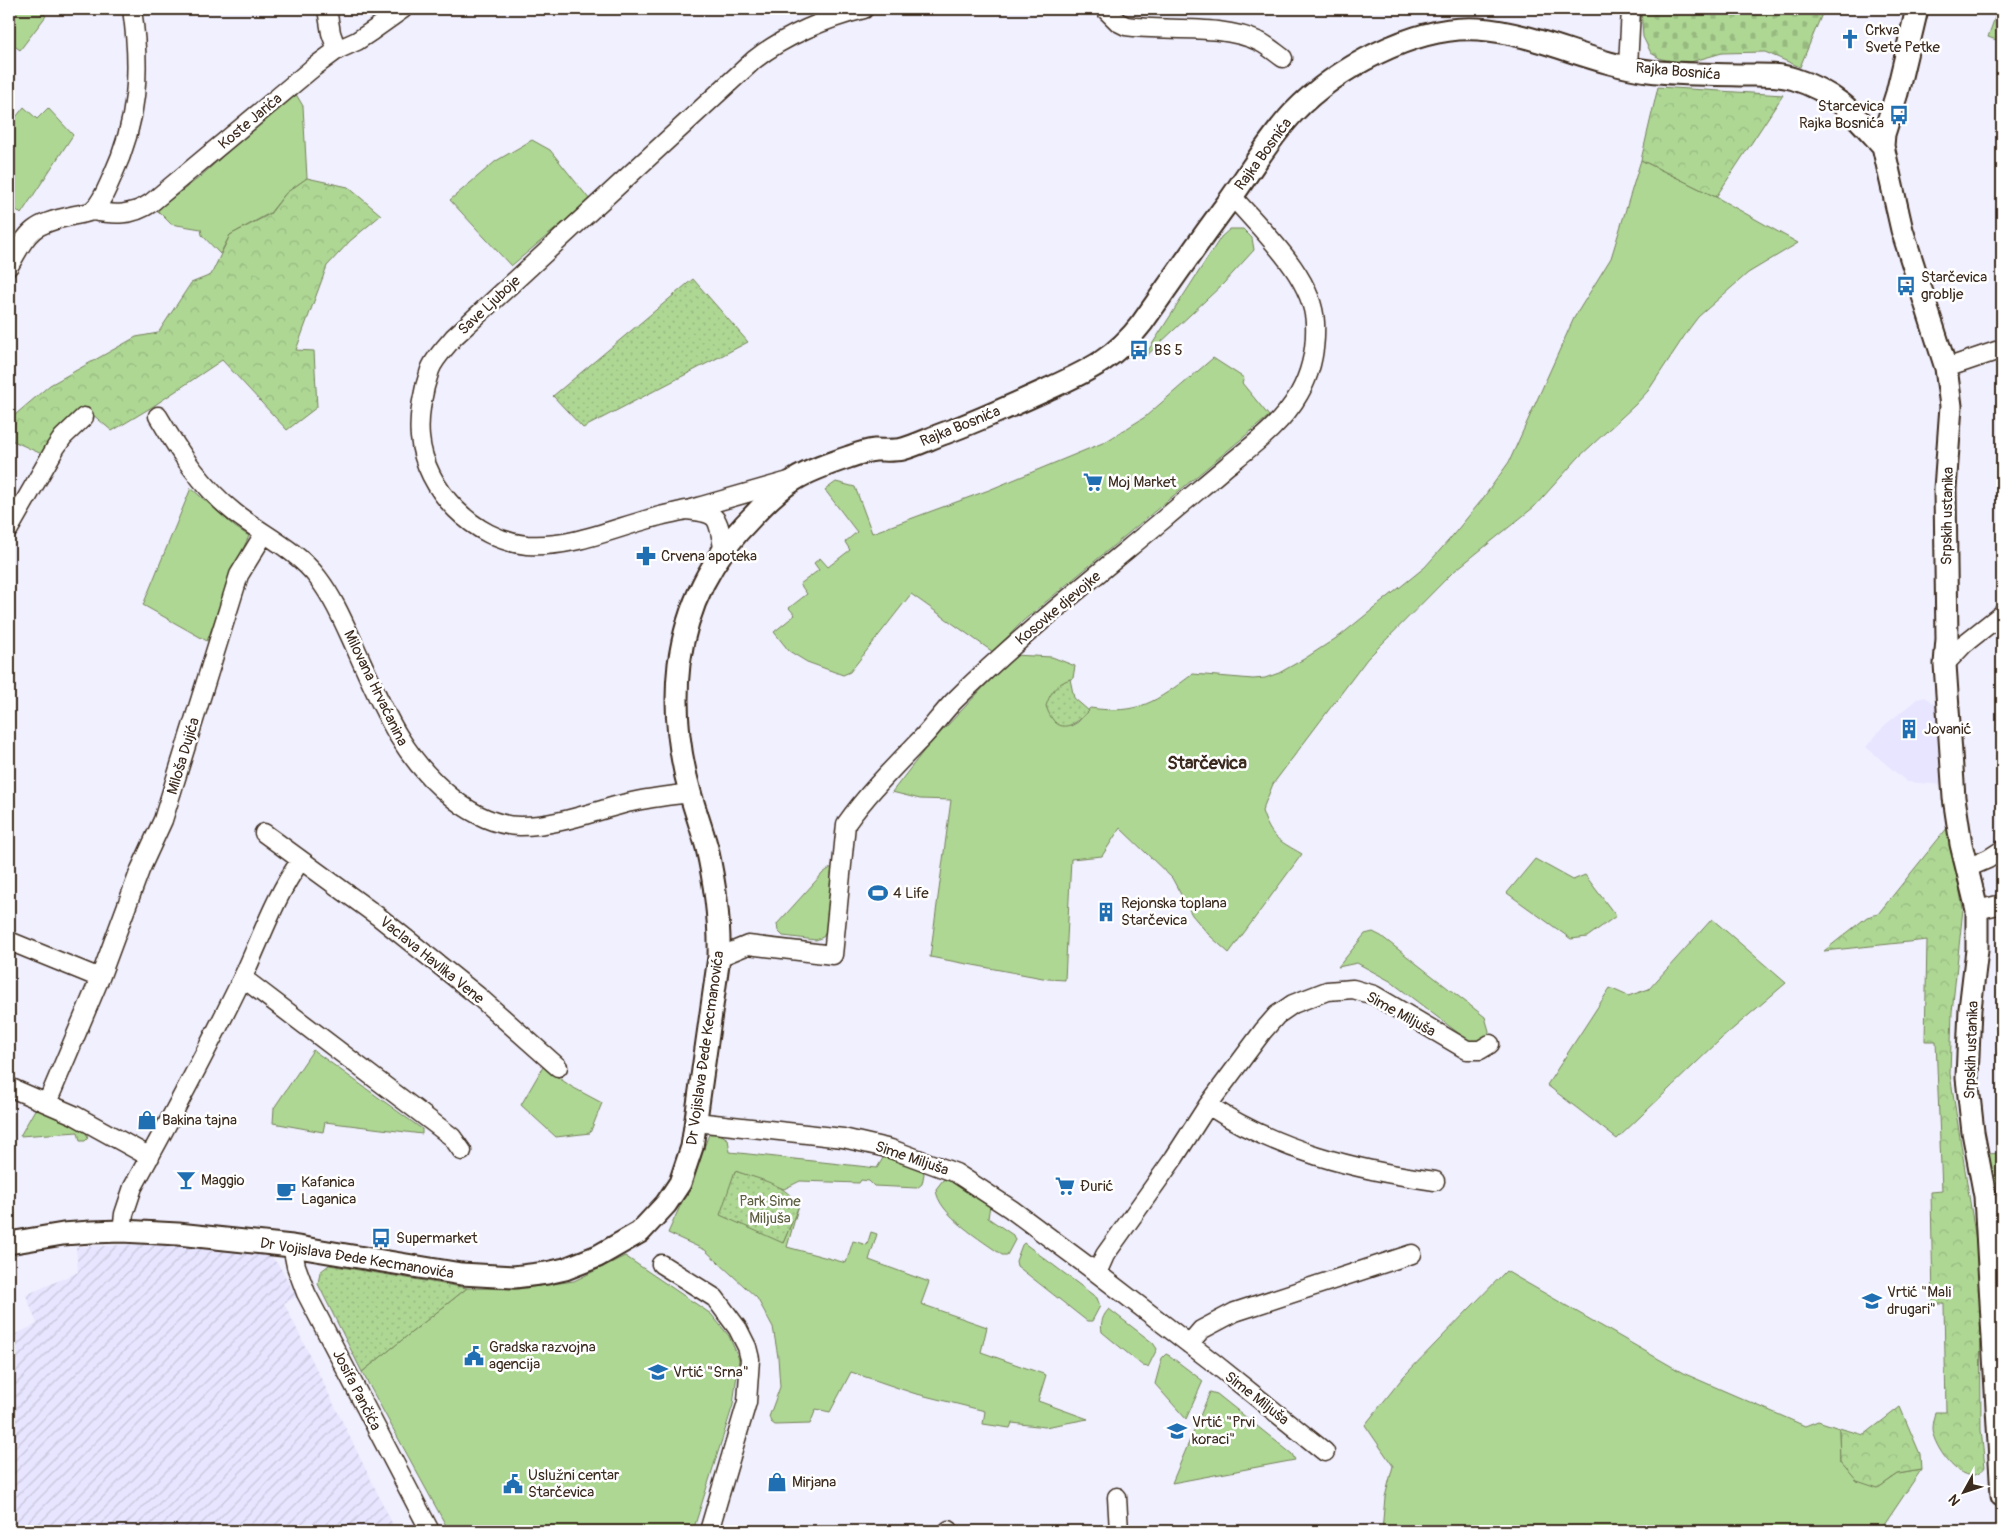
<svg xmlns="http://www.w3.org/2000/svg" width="2011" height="1540" viewBox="0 0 2011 1540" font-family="Pangolin,sans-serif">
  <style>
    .built { fill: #e7e5ff }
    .industrial { fill: url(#industrial-furrows) }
    .green { fill: #aed794; stroke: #748059 }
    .forest { fill: url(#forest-crowns); stroke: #748059 }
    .cemetery { fill: url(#cemetery-stones); stroke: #748059 }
    .park { fill: url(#park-dots); stroke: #748059 }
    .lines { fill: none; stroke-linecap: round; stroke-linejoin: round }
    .minor-casing { stroke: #3b2a1e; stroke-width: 21 }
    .tertiary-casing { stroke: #3b2a1e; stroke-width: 25 }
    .minor { stroke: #fff; stroke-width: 18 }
    .tertiary { stroke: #fff; stroke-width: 21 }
    .labels { text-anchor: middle; stroke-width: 5; stroke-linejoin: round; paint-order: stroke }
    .poi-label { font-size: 15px; fill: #3b2a1e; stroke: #fff; text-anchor: start }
    .street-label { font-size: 15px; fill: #3b2a1e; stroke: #fff }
    .park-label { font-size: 15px; fill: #5e5e41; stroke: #fff }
    .quarter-label { font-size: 18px; font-weight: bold; fill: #3b2a1e; stroke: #fff }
  </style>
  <defs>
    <pattern id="industrial-furrows" width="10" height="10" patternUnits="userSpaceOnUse" patternTransform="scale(1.25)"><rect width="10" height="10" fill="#e7e5ff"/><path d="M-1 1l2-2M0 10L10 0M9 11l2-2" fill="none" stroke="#c7c5da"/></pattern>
    <pattern id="forest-crowns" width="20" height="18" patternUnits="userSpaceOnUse" patternTransform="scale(1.25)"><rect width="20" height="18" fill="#aed794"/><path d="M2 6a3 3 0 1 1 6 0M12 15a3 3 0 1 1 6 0" fill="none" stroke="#97b97f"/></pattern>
    <pattern id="cemetery-stones" width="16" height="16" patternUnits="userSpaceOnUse" patternTransform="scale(1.25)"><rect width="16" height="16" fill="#aed794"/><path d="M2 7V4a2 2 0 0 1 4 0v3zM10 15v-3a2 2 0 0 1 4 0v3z" fill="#97b97f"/></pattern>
    <pattern id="park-dots" width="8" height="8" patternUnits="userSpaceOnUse" patternTransform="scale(1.25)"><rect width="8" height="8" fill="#aed794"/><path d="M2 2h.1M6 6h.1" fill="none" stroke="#97b97f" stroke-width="1.8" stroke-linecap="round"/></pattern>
  </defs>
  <rect width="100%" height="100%" fill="#f1f0ff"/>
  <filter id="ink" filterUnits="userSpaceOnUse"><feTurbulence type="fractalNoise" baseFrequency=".02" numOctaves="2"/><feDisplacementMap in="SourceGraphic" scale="10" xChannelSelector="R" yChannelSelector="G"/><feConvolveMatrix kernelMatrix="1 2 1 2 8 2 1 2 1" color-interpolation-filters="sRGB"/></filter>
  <g filter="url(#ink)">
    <path class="built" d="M 1925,697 L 1940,708 L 1945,785 L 1907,782 L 1866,747 L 1885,725 L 1917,699 Z"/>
    <path class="industrial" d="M 169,1243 L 270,1255 L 280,1267 L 297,1297 L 284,1303 L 396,1531 L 9,1531 L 9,1337 L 37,1324 L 26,1295 L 78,1272 L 76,1247 Z"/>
    <path class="green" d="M 9,9 L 39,9 L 46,16 L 20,50 L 9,42 Z
      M 1998,9 L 2002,9 L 2002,42 L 1988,37 Z
      M 294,91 L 303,106 L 307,178 L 286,193 L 270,213 L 230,235 L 220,254 L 202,235 L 201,229 L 171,224 L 157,210 L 200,177 Z
      M 24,107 L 37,119 L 48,108 L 73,135 L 21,214 L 9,203 L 9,126 Z
      M 532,140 L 550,150 L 590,200 L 511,266 L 450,200 L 496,161 Z
      M 1641,160 L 1716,197 L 1798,243 L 1748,273 L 1698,317 L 1689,329 L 1648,391 L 1635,405 L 1579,457 L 1534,507 L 1452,573 L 1367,659 L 1273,784 L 1262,811 C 1271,838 1278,840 1302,854 L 1229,953 L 1209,935 L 1192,915 L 1172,878 L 1120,828 L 1102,856 L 1071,859 L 1065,980 L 1048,979 L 930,957 L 951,800 L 920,799 L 892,792 L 926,748 L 1014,655 L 1052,657 L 1075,666 L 1073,678 L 1064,682 L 1071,726 L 1078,722 L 1090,708 C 1139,715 1155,702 1193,674 L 1253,679 L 1265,678 L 1279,673 L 1304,659 L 1341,635 L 1425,567 L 1449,540 L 1481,501 L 1509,462 L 1574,318 L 1611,258 Z
      M 1230,229 L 1243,229 L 1252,238 L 1254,250 L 1223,284 L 1142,360 L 1221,237 Z
      M 1213,358 L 1244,378 L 1242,383 L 1269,416 L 1023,621 L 993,652 L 911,594 L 850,672 L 843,675 L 807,662 L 789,651 L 774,632 L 795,615 L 789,608 L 807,594 L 800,584 L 819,570 L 814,563 L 820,558 L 828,567 L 850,550 L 845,542 L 857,532 L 825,490 L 836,482 L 855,487 L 872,533 L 989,490 L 1105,442 L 1145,417 Z
      M 191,488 L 235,527 L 249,536 L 235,566 L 207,641 L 143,605 Z
      M 1535,859 L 1573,880 L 1585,875 L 1616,916 L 1587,937 L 1571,939 L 1507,893 Z
      M 832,867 L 827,931 L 823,937 L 816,940 L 783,936 L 778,931 L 777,924 L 823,873 Z
      M 1712,919 L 1786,983 L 1721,1039 L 1617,1139 L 1547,1085 L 1610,988 L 1628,996 L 1649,989 Z
      M 1373,932 L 1381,936 L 1485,1017 L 1489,1031 L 1487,1042 L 1478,1048 L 1390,981 L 1357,963 L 1338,967 L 1365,934 Z
      M 313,1050 L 422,1129 L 422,1134 L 325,1122 L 323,1132 L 273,1123 L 274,1108 Z
      M 543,1067 L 572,1087 L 602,1103 L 590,1133 L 556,1137 L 521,1105 Z
      M 37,1106 L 85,1129 L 88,1138 L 85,1141 L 80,1141 L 78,1132 L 20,1136 Z
      M 718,1133 L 728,1139 L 730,1152 L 877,1168 L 883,1158 L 888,1157 L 923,1170 L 924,1174 L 922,1184 L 917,1188 L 874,1186 L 869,1181 L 861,1180 L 859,1183 L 800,1181 L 784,1189 L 735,1171 L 783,1243 L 798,1208 L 787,1247 L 846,1263 L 853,1241 L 867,1245 L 871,1232 L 877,1234 L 869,1260 L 929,1282 L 921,1304 L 987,1327 L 981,1352 L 1046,1375 L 1038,1401 L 1088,1419 L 1045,1427 L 1012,1423 L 1010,1428 L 983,1424 L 985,1411 L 913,1393 L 851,1372 L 830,1412 L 816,1409 L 810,1424 L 775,1425 L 771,1422 L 769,1417 L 780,1387 L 778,1357 L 773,1327 L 757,1298 L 705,1250 L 668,1233 L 694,1175 L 709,1134 Z
      M 2002,1153 L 2002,1246 L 2000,1247 L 1987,1154 Z
      M 948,1178 L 990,1205 L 988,1218 L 1013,1235 L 1015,1240 L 1007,1255 L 1002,1255 C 983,1241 937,1214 936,1189 L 943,1180 Z
      M 1024,1243 L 1097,1298 L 1100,1306 L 1092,1321 L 1087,1321 L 1017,1266 L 1016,1261 L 1022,1245 Z
      M 625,1256 L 711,1314 L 729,1336 L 739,1359 L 733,1405 L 693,1531 L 449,1531 L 362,1372 L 467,1288 L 518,1289 L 574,1281 Z
      M 1506,1271 L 1683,1373 L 1805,1426 L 1818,1421 L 1839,1428 L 1840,1461 L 1878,1488 L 1898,1474 L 1921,1470 L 1880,1531 L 1382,1531 L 1385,1497 L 1393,1466 L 1365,1425 L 1404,1376 Z
      M 1109,1309 L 1153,1343 L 1157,1349 L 1148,1367 L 1143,1366 L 1102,1332 C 1100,1323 1103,1315 1109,1309 Z
      M 1166,1354 L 1170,1356 L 1203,1381 L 1186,1419 L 1155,1384 L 1162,1358 Z
      M 1210,1392 L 1217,1394 L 1292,1454 L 1295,1460 L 1172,1483 Z"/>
    <path class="forest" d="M 1658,87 L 1783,95 L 1716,197 L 1641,160 Z
      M 307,178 L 348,187 L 381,215 L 350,241 L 327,266 L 296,350 L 314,351 L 317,407 L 287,430 L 222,360 L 152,407 L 112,431 L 85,408 L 74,416 L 46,456 L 9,439 L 9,420 L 50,385 L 136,337 L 158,333 L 191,283 L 211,275 L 230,235 L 270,214 L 286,193 Z
      M 1948,827 L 1963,909 L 1952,1012 L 1950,1074 L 1980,1266 L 1981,1430 L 1985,1467 C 1966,1495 1932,1446 1932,1428 C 1932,1423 1934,1417 1935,1412 L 1946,1412 L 1944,1304 L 1933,1304 L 1931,1192 L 1942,1191 L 1936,1041 L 1925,1041 L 1927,940 L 1824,951 L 1867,917 L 1878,914 Z
      M 1900,1407 L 1920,1454 L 1921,1470 L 1898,1474 L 1878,1488 L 1857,1481 L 1840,1461 L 1839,1428 L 1864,1435 Z"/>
    <path class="cemetery" d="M 1641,9 L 1824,9 L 1800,67 L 1765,52 L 1722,53 L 1687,63 L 1661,59 L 1651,53 L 1643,37 Z"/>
    <path class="park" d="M 693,279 L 748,342 L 583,428 L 553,396 Z
      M 1070,679 L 1074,698 L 1089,711 C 1071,729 1056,735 1046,706 C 1050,693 1056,684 1070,679 Z
      M 735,1171 C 757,1179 790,1184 798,1208 L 783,1243 L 720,1215 Z
      M 329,1265 L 467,1288 L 362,1372 L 318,1284 L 320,1272 Z"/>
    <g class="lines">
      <defs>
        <path id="minor" d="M 327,9 L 331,33 L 337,50
          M 1105,9 L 1118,22 L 1126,26 C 1168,32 1220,23 1260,42 C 1268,46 1276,53 1283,58
          M 1628,66 L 1631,9
          M 92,211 C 114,215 132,216 151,203 L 314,67 L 337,50 L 357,41 L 372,31 L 403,9
          M 9,266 C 29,231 30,225 71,216 C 77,214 88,214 93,210 C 102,202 107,188 112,177 C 138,121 141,70 132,9
          M 1946,368 L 2002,349
          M 158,416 C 179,452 202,487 235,513 C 262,534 297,550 318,578 C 334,599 344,623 355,647 C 382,707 402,759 455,800 C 473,814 497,826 520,826 C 556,826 589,813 623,804 C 645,798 668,796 690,793
          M 691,509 L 789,481
          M 9,529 L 56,447 L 63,437 L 84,417
          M 723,548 C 718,516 718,513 686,510 C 674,513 661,515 649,519 C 610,530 569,548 527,545 C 474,540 425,490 420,437 C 418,416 423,390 430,370 C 434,358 447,346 454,337 L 754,60 C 784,36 827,18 864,9
          M 1945,664 L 1964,644 L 2002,614
          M 264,833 L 379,917 L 478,996 L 558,1067
          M 1967,868 L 1988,859 L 2002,850
          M 1977,910 L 2002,904
          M 9,941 L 100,978
          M 719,957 L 748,945 L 833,955 L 846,824 C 868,793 894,767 920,740 C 932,728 942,713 954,701 C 1020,636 1093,578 1164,519 C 1185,501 1206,484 1227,466 C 1253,445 1283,423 1299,394 C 1311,373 1316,347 1315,323 C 1313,276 1261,230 1232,196
          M 243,978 L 452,1137 L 462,1151
          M 9,1087 L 74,1115 L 150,1157
          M 47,1103 L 100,978 L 140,870 L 163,820 L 239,575 L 264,534
          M 1208,1105 C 1276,1150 1355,1170 1435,1181
          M 696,1122 L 843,1138 L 891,1149 L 956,1173 L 1011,1209 L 1089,1267 L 1214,1363 L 1325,1452
          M 122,1231 L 124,1214 L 133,1187 C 171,1118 208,1049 242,979 C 261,939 275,896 301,860
          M 292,1246 L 296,1266 L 306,1293 L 430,1531
          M 661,1264 L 715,1298 L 738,1329 L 747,1347 L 750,1359 L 747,1402 L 709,1531
          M 1097,1273 L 1105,1255 L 1174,1158 L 1208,1105 L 1263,1031 L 1277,1015 L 1293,1004 L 1327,991 L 1353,989 L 1374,995 L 1467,1050 L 1480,1050 L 1490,1044
          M 1189,1344 L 1201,1330 L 1235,1312 L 1412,1254
          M 1117,1497 L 1119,1531
          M 948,1531 L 949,1530"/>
        <path id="tertiary" d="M 1917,9 L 1897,93 L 1884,134 L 1883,146 L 1902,230 L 1946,368 L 1951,406 L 1945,489 L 1947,639 L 1945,664 L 1954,798 L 1961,844 L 1977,910 L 1977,950 L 1970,1009 L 1967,1078 L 1973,1132 L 1985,1196 L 2002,1496
          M 9,1243 L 63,1234 L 91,1232 L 122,1231 L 178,1234 L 292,1246 L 461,1274 L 514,1277 L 547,1273 L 565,1269 L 598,1256 L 640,1232 L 666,1204 L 680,1183 L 692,1147 L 719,957 C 720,920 715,884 707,848 C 702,830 696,813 691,796 C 679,754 674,708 679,664 C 687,605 711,558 753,516 C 765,503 779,489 794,480 C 810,470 831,463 849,457 C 857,454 867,451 875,450 C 884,450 894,451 903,449 C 917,445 931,438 945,433 C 980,420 1013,405 1046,390 C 1087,371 1114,360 1142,323 C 1171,282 1199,241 1229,201 C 1250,172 1268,140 1293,113 C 1335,69 1415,25 1478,29 C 1537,33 1591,64 1649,71 C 1681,75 1713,74 1744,75 C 1760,75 1779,74 1794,79 C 1810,84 1829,94 1842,104 C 1857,116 1870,132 1883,146"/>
      </defs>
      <use href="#minor" class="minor-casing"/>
      <use href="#tertiary" class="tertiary-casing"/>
      <use href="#minor" class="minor"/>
      <use href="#tertiary" class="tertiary"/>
    </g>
  </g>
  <defs>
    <symbol id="church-bare" viewBox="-9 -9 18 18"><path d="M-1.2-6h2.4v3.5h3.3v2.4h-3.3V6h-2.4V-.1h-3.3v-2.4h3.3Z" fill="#1f6fb2" stroke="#fff" stroke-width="2.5" paint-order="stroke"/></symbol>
    <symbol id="bus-bare" viewBox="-9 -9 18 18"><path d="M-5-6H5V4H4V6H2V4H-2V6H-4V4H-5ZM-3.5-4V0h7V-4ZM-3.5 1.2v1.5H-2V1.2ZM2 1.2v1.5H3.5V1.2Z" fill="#1f6fb2" stroke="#fff" stroke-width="2.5" paint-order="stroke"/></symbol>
    <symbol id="supermarket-bare" viewBox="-9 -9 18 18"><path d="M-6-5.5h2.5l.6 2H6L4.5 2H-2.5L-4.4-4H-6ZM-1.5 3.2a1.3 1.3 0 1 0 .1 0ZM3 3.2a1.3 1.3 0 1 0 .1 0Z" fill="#1f6fb2" stroke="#fff" stroke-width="2.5" paint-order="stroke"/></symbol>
    <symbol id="pharmacy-bare" viewBox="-9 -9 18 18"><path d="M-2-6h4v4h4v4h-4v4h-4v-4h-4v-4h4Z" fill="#1f6fb2" stroke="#fff" stroke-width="2.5" paint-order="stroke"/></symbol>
    <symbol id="building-bare" viewBox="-9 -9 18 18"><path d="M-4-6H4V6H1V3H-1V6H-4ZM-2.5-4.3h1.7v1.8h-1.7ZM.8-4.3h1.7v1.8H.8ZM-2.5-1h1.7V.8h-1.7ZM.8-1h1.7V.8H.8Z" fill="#1f6fb2" stroke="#fff" stroke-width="2.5" paint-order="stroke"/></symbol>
    <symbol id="stadium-bare" viewBox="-9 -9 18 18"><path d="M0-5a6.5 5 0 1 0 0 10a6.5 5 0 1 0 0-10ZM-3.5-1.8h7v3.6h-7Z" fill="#1f6fb2" stroke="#fff" stroke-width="2.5" paint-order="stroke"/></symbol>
    <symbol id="shop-bare" viewBox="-9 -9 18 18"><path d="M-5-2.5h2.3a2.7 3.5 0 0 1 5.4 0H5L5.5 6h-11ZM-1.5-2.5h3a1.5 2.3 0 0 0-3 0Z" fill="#1f6fb2" stroke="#fff" stroke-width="2.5" paint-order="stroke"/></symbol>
    <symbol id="bar-bare" viewBox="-9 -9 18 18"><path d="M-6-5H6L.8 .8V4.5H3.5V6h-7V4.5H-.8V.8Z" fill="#1f6fb2" stroke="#fff" stroke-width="2.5" paint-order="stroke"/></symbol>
    <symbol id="cafe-bare" viewBox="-9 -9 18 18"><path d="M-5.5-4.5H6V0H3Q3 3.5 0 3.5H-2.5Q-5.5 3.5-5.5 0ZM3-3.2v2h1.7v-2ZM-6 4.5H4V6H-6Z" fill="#1f6fb2" stroke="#fff" stroke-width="2.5" paint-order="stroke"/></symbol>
    <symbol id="school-bare" viewBox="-9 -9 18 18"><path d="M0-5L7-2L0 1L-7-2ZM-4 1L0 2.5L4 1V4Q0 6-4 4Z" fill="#1f6fb2" stroke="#fff" stroke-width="2.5" paint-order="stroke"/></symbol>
    <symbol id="civic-bare" viewBox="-9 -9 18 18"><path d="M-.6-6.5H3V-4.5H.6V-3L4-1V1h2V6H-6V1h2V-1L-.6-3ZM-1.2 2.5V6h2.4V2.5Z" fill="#1f6fb2" stroke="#fff" stroke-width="2.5" paint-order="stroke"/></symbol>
  </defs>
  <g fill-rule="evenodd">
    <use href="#church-bare" x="1836" y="25" width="28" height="28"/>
    <use href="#bus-bare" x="1885" y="101" width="28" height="28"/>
    <use href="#bus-bare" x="1892" y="272" width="28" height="28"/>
    <use href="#bus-bare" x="1125" y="336" width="28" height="28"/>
    <use href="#supermarket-bare" x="1079" y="468" width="28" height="28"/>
    <use href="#pharmacy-bare" x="632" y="542" width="28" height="28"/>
    <use href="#building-bare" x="1895" y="715" width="28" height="28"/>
    <use href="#stadium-bare" x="864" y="879" width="28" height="28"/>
    <use href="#building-bare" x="1092" y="898" width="28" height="28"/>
    <use href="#shop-bare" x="133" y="1106" width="28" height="28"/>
    <use href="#bar-bare" x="172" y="1166" width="28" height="28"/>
    <use href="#supermarket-bare" x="1051" y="1172" width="28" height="28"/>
    <use href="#cafe-bare" x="272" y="1177" width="28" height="28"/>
    <use href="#bus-bare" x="367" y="1224" width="28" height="28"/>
    <use href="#school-bare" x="1858" y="1287" width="28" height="28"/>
    <use href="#civic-bare" x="460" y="1342" width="28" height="28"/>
    <use href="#school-bare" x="644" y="1358" width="28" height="28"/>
    <use href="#school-bare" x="1163" y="1417" width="28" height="28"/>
    <use href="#shop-bare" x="763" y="1468" width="28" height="28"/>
    <use href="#civic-bare" x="499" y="1470" width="28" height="28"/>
  </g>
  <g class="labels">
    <g class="poi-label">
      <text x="1865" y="35">Crkva<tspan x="1865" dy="17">Svete Petke</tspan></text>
      <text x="1884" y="111" text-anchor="end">Starcevica<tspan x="1884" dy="17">Rajka Bosnića</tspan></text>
      <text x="1921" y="282">Starčevica<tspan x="1921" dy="17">groblje</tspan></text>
      <text x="1154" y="355">BS 5</text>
      <text x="1108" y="487">Moj Market</text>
      <text x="661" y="561">Crvena apoteka</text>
      <text x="1924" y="734">Jovanić</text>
      <text x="893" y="898">4 Life</text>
      <text x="1121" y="908">Rejonska toplana<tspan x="1121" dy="17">Starčevica</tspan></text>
      <text x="162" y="1125">Bakina tajna</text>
      <text x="201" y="1185">Maggio</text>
      <text x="301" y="1187">Kafanica<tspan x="301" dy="17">Laganica</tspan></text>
      <text x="1080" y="1191">Đurić</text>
      <text x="396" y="1243">Supermarket</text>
      <text x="1887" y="1297">Vrtić "Mali<tspan x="1887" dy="17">drugari"</tspan></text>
      <text x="489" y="1352">Gradska razvojna<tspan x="489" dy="17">agencija</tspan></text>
      <text x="673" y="1377">Vrtić "Srna"</text>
      <text x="1192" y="1427">Vrtić "Prvi<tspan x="1192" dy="17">koraci"</tspan></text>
      <text x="528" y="1480">Uslužni centar<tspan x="528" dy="17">Starčevica</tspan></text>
      <text x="792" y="1487">Mirjana</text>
    </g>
    <g class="street-label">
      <text transform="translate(1678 71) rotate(5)" y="5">Rajka Bosnića</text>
      <text transform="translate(250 121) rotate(-40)" y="5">Koste Jarića</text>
      <text transform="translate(1263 154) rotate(-54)" y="5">Rajka Bosnića</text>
      <text transform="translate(489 305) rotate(-43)" y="5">Save Ljuboje</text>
      <text transform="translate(960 426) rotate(-22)" y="5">Rajka Bosnića</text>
      <text transform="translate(1947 516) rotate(-89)" y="5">Srpskih ustanika</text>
      <text transform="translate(1058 608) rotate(-40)" y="5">Kosovke djevojke</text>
      <text transform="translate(376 688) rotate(64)" y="5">Milovana Hrvaćanina</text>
      <text transform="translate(183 756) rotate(-73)" y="5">Miloša Dujića</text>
      <text transform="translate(432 960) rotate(39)" y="5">Vaclava Havlika Vene</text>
      <text transform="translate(1401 1014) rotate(29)" y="5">Sime Miljuša</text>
      <text transform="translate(705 1048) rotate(-82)" y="5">Dr Vojislava Đede Kecmanovića</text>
      <text transform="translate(1971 1050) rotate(-88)" y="5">Srpskih ustanika</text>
      <text transform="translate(912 1158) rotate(19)" y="5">Sime Miljuša</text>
      <text transform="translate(357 1258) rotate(9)" y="5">Dr Vojislava Đede Kecmanovića</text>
      <text transform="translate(357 1390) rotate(63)" y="5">Josifa Pančića</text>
      <text transform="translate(1257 1398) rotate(38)" y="5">Sime Miljuša</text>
    </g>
    <g class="park-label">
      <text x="770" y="1206">Park Sime<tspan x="770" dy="17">Miljuša</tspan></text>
    </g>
    <g class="quarter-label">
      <text x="1207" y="769">Starčevica</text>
    </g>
  </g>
  <rect width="2011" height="1540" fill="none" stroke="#fff" stroke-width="30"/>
  <rect x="15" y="15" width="1981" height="1510" fill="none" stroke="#3b2a1e" stroke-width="2" filter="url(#ink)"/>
  <g transform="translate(1964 1492) rotate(230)" stroke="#ffffff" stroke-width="4" paint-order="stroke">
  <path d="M0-4L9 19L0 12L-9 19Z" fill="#3b2a1e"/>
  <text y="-8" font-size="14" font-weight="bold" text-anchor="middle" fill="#3b2a1e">N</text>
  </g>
</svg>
